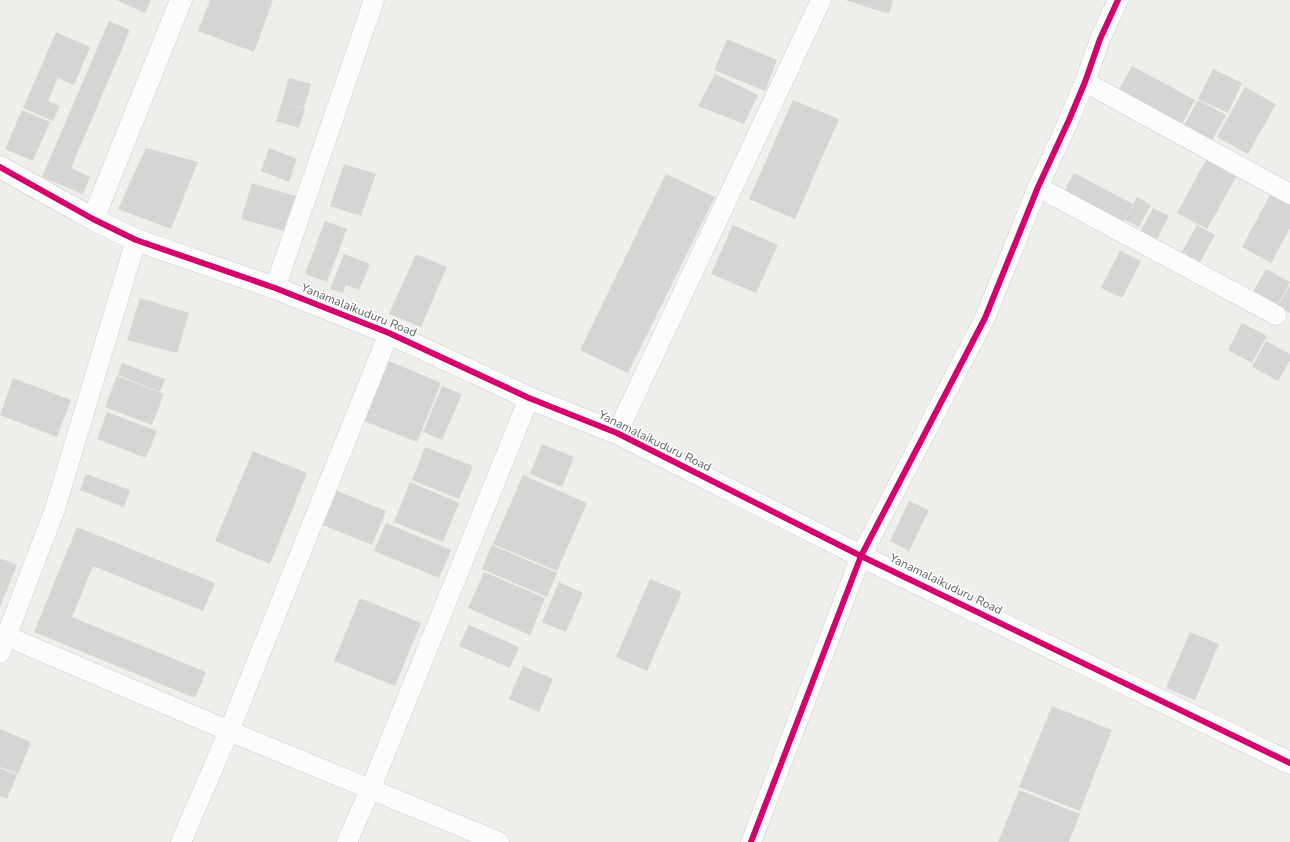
<svg xmlns="http://www.w3.org/2000/svg" width="1290" height="842" viewBox="0 0 1290 842" font-family="'Nunito Sans',sans-serif">
  <style>
    .building { fill: #d6d5d3 }
    .lines { fill: none; stroke-linecap: round; stroke-linejoin: round }
    .street-casing { stroke: #cbcccc; stroke-width: 21 }
    .secondary-casing { stroke: #cacacb; stroke-width: 23 }
    .street { stroke: #fdfcfc; stroke-width: 20 }
    .secondary { stroke: #fdfcfc; stroke-width: 22 }
    .cycleway-casing { stroke: #fff; stroke-width: 8 }
    .cycleway { stroke: #d6006c; stroke-width: 6 }
    .labels { text-anchor: middle; stroke-width: 3; stroke-linejoin: round; paint-order: stroke }
    .street-label { font-size: 12px; fill: #5f6368; stroke: #fff }
  </style>
  <rect width="100%" height="100%" fill="#efeeea"/>
  <path class="building" d="M 116,0 L 151,0 L 145,13 Z
    M 210,0 L 273,0 L 254,52 L 198,31 Z
    M 845,0 L 893,0 L 889,14 Z
    M 109,21 L 130,30 L 71,168 L 90,177 L 83,194 L 42,177 Z
    M 56,32 L 90,47 L 74,85 L 58,78 L 48,101 L 60,106 L 53,121 L 23,108 Z
    M 727,39 L 777,60 L 765,91 L 714,70 Z
    M 1132,66 L 1195,100 L 1179,129 L 1116,95 Z
    M 1213,69 L 1242,83 L 1228,113 L 1198,99 Z
    M 715,74 L 758,95 L 744,124 L 698,106 Z
    M 289,78 L 311,84 L 304,108 L 282,102 Z
    M 1245,87 L 1276,104 L 1248,154 L 1217,137 Z
    M 793,100 L 839,119 L 795,219 L 749,199 Z
    M 1198,100 L 1226,115 L 1210,144 L 1182,129 Z
    M 282,102 L 305,109 L 299,128 L 276,121 Z
    M 22,110 L 50,122 L 33,161 L 5,149 Z
    M 146,148 L 198,162 L 171,229 L 118,209 Z
    M 269,148 L 297,159 L 289,182 L 261,171 Z
    M 1206,160 L 1236,177 L 1207,229 L 1177,213 Z
    M 344,164 L 376,174 L 361,216 L 330,206 Z
    M 1074,173 L 1133,204 L 1121,226 L 1062,195 Z
    M 666,174 L 715,197 L 628,373 L 580,350 Z
    M 252,183 L 298,197 L 288,232 L 241,219 Z
    M 1270,195 L 1290,205 L 1290,228 L 1271,263 L 1242,247 Z
    M 1137,197 L 1151,205 L 1139,227 L 1125,220 Z
    M 1153,208 L 1169,216 L 1154,245 L 1138,236 Z
    M 325,221 L 347,229 L 327,282 L 305,274 Z
    M 733,225 L 778,245 L 756,293 L 711,274 Z
    M 1197,225 L 1215,235 L 1200,262 L 1182,252 Z
    M 1120,251 L 1141,261 L 1122,298 L 1101,288 Z
    M 344,254 L 370,264 L 359,290 L 346,285 L 343,293 L 330,289 Z
    M 416,254 L 447,267 L 421,327 L 389,314 Z
    M 1266,269 L 1290,282 L 1278,305 L 1253,292 Z
    M 1290,285 L 1290,313 L 1278,306 Z
    M 140,298 L 189,313 L 177,353 L 127,340 Z
    M 1242,323 L 1267,336 L 1252,363 L 1228,350 Z
    M 1266,341 L 1290,354 L 1290,360 L 1278,381 L 1252,367 Z
    M 389,361 L 441,383 L 417,442 L 364,421 Z
    M 122,363 L 165,379 L 160,392 L 118,375 Z
    M 117,376 L 164,394 L 152,425 L 105,407 Z
    M 13,378 L 71,400 L 57,437 L 0,415 Z
    M 442,386 L 462,394 L 442,440 L 423,432 Z
    M 107,412 L 157,431 L 146,458 L 97,439 Z
    M 542,444 L 574,457 L 562,487 L 530,474 Z
    M 425,447 L 473,466 L 459,499 L 412,480 Z
    M 253,451 L 307,473 L 270,564 L 215,541 Z
    M 86,474 L 130,490 L 124,507 L 80,490 Z
    M 523,475 L 587,503 L 557,571 L 493,544 L 506,514 L 564,539 L 506,514 Z
    M 410,482 L 459,503 L 443,542 L 394,522 Z
    M 337,491 L 386,511 L 372,545 L 323,525 Z
    M 909,501 L 929,510 L 909,551 L 890,541 Z
    M 386,523 L 451,550 L 439,578 L 374,551 Z
    M 77,527 L 215,583 L 203,611 L 93,566 L 72,617 L 206,672 L 195,698 L 34,632 Z
    M 492,545 L 557,573 L 547,597 L 482,569 Z
    M 0,558 L 17,565 L 0,607 Z
    M 484,572 L 545,598 L 530,635 L 468,608 Z
    M 650,579 L 682,592 L 647,671 L 616,657 Z
    M 559,582 L 583,593 L 566,632 L 542,622 Z
    M 360,598 L 421,623 L 395,686 L 334,661 Z
    M 469,625 L 519,647 L 510,668 L 459,646 Z
    M 1190,632 L 1219,644 L 1195,700 L 1166,688 Z
    M 523,666 L 553,679 L 539,712 L 509,699 Z
    M 1052,706 L 1112,730 L 1080,811 L 1019,787 Z
    M 0,729 L 31,742 L 18,774 L 0,767 Z
    M 0,768 L 17,775 L 7,799 L 0,796 Z
    M 1019,790 L 1080,814 L 1069,842 L 998,842 Z"/>
  <g class="lines">
    <defs>
      <path id="street" d="M 1085,82 L 1290,194
        M 1038,187 L 1276,315
        M 275,288 L 374,0
        M 617,433 L 821,0
        M 6,636 L 229,731 L 499,842
        M 0,653 L 55,509 L 136,240
        M 181,842 L 229,731 L 389,333
        M 347,842 L 371,788 L 529,398
        M 751,842 L 861,556 L 985,318 L 1038,187 L 1069,120 L 1085,82 L 1100,39 L 1118,0"/>
      <path id="secondary" d="M 0,167 L 93,219 L 136,240 L 275,288 L 389,333 L 529,398 L 617,433 L 861,556 L 1290,763
        M 93,219 L 181,0"/>
    </defs>
    <use href="#street" class="street-casing"/>
    <use href="#secondary" class="secondary-casing"/>
    <use href="#street" class="street"/>
    <use href="#secondary" class="secondary"/>
    <defs>
      <path id="cycleway" d="M 0,167 L 93,219 L 136,240 L 275,288 L 389,333 L 529,398 L 617,433 L 861,556 L 1290,763
        M 751,842 L 861,556 L 985,318 L 1038,187 L 1069,120 L 1085,82 L 1100,39 L 1118,0"/>
    </defs>
    <use href="#cycleway" class="cycleway-casing"/>
    <use href="#cycleway" class="cycleway"/>
  </g>
  <g class="labels">
    <g class="street-label">
      <text transform="translate(359 310) rotate(22)" y="4">Yanamalaikuduru Road</text>
      <text transform="translate(655 441) rotate(26)" y="4">Yanamalaikuduru Road</text>
      <text transform="translate(946 584) rotate(26)" y="4">Yanamalaikuduru Road</text>
    </g>
  </g>
</svg>
